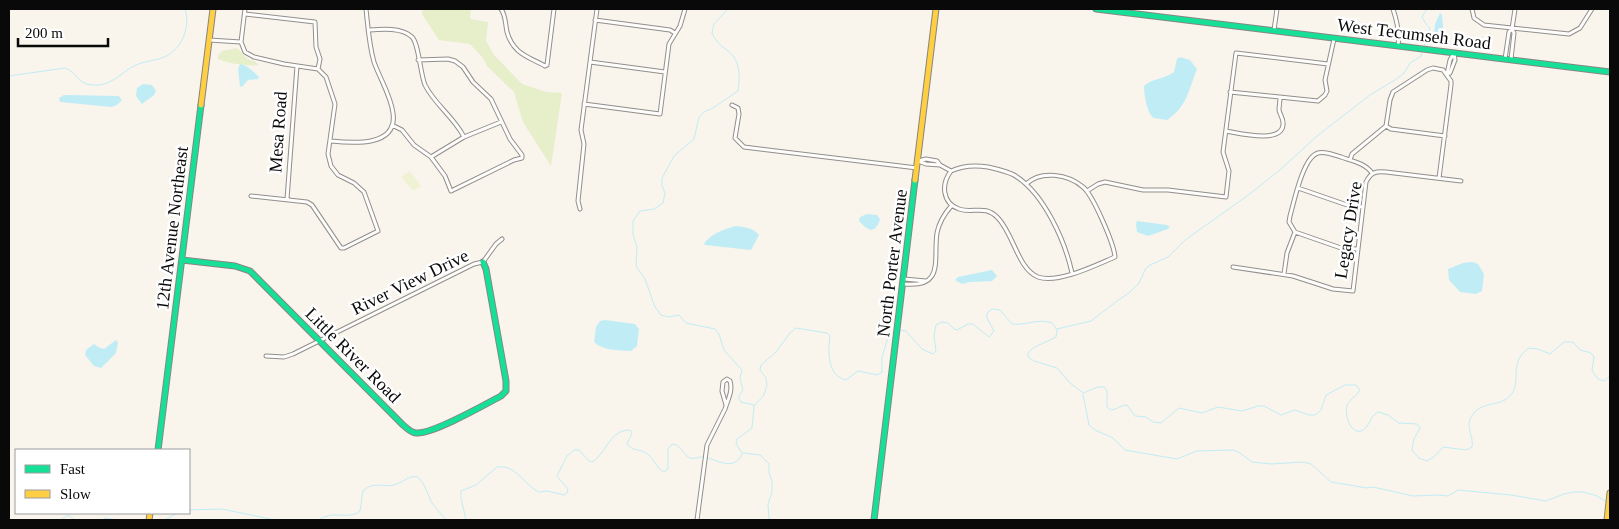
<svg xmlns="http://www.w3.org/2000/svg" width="1619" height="529" font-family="Georgia,serif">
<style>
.green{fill:#e7eeca}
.pitch{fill:#f0f2d4}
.water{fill:#c0edf5}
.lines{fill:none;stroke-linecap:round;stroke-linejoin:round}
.stream{stroke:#c0edf5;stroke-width:1}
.street-casing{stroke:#918f8b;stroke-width:5}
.fast-casing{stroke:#888582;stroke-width:7}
.slow-casing{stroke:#888582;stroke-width:7}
.street{stroke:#fefdfc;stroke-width:3}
.fast{stroke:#16e098;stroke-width:5}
.slow{stroke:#ffcf43;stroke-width:5}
.labels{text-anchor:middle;stroke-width:5;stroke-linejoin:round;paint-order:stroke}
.street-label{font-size:18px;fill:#090909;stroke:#fff}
</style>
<rect width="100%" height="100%" fill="#f9f4ec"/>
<path class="green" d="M423 9H471L470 19 488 22 486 41 494 55 522 84 546 92 562 93 551 166 523 122 514 92 487 66 483 58 470 44 439 40 422 14Z
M236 48C242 51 243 56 248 59 253 62 255 60 259 65 246 66 230 64 218 59 219 48 227 51 236 48Z"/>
<path class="pitch" d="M410 171 421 186 413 191 401 177Z"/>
<path class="water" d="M1440 13 1442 15 1444 36 1434 34 1435 24Z
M1180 57 1190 60 1197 69C1189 89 1187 107 1167 120 1163 119 1158 119 1154 118 1147 114 1144 94 1144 86 1152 78 1165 79 1174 72L1177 59Z
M240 64C247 65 254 72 259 77L258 79 248 80 242 87 240 86 238 69Z
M143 84 152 85 156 91 154 95 142 104 136 96 137 88Z
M64 95 119 96 122 100 117 105 111 107 60 102 59 98Z
M867 214 877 215 880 219C875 235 868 231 859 221L860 217Z
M1137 221 1167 225 1170 227 1168 229 1148 236 1137 232 1136 224Z
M736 226C744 227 754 228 759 235L751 250 705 245 704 244C710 234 724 229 736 226Z
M1472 262 1478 264 1484 274 1482 291 1476 294 1460 292 1449 280 1448 269 1463 263Z
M992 270 997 276 992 281 970 282 962 284 955 280 958 277Z
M605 320 635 324 639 329 637 346 631 351C619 350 603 351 594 342L596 327 600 321Z
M116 340 118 343 116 353 101 368 94 366 85 355 86 350 94 344 100 348 104 349Z"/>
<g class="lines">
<path class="stream" d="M728 9 714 24 712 33C716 42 720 45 728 51 741 61 740 77 738 91L713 108 704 112 699 117 694 139 674 156 662 178V186L665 193 663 203 654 209 640 211 633 221V234L637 247 636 266 645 279 655 307 661 315 669 317 679 315 686 323 715 329 719 334 724 350 742 370 740 378 743 390 739 396V399L741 402 754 405
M1424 47 1430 28 1426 24 1422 17 1427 9
M9 76 65 68C78 72 76 86 97 85 112 85 122 72 134 66 144 61 155 61 164 57 182 50 191 26 185 9
M1057 329 1091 321 1117 301 1129 293 1139 283 1146 268 1150 265 1168 257 1185 240 1247 196 1281 169 1317 136 1370 95 1395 80 1404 73 1410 63 1421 56 1422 51
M1083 393 1098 387H1104L1107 391V407C1114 414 1118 405 1127 405L1135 416 1146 417 1153 422 1161 423 1179 408 1202 413 1218 407 1242 411 1258 406H1264L1281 415 1295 410 1309 415H1315L1321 410 1326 395 1345 385H1356L1360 390C1357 396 1350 399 1347 405 1344 414 1351 437 1363 430 1370 426 1369 417 1378 412L1388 415 1399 423 1417 424 1420 428 1414 439 1412 450 1419 458 1427 461 1435 456 1443 447 1466 450 1472 447C1474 435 1464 426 1473 414 1482 401 1500 407 1510 396 1523 382 1507 363 1529 348L1538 349 1550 354 1564 342H1573L1580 350 1591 353 1594 357 1592 371 1598 379 1604 381 1610 376
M1083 394 1089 425 1095 430 1113 438 1125 450 1177 459 1197 451 1233 450 1240 453 1252 462 1271 464 1303 462 1311 464 1331 482 1367 488 1373 487 1413 496 1439 495 1448 496 1458 490 1511 495 1546 501 1564 494 1574 492H1584L1597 496 1607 502
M742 453 736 444 737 439 752 428 754 406 764 395 767 385 766 378 760 370 761 365 776 352 790 333 796 328 827 333 830 336C828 351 827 376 846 380L858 371 877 375 882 372V357L889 334 897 330 906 331 922 349 933 354 936 351 934 336 936 325 942 322 948 323 954 329 957 330 968 324H973L989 337 994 331 987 318V313L992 309 1000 310 1012 324C1026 326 1037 318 1052 323L1057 330 1056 337 1033 348 1028 353V357L1034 361 1057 368 1070 383 1082 392
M743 453 760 455 769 464V473L772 481V492L768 504 769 520
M189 510 222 509 275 520
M61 520 66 516H70L74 520
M102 520 105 518 118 520
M165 520 177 513
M319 520C333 509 348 521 360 511L363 491C374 480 384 489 397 484 405 481 409 475 418 477L423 483 432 503 446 520
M466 520 461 498V491L476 485 497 467C516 464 524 485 539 492L547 491 564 495 567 493 568 489 557 476 567 456 574 450H579L589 461 592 462C607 453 609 430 630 430L632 433 627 444C632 451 640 449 646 453 654 458 656 468 664 472L668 469V449L672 444 677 445 689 458C694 459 697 458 701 457 715 457 733 474 742 454"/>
<g class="street-casing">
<path id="street" d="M245 9 241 42 245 52 254 57 284 64 318 69 326 77 335 104 328 154 331 166 338 175 354 183 364 192 378 231 344 248H341L312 205 307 202 251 196
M501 9C506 16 505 23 507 32 513 54 529 57 545 66L547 65 554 9
M1393 9C1397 21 1400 33 1398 46
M1472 9 1474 18 1484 25 1569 34 1580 28 1592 9
M245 14 315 22 316 47 320 59 318 69
M595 20 670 30 675 33
M368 30C381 29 402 27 412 37 419 44 420 73 425 85 435 105 454 117 464 137
M1274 30 1277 9
M209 40 241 42
M1454 53 1455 60 1450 73 1447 74 1450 60Z
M1505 59 1509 32 1512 29
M1511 59 1514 33 1512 29 1515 9
M590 62 665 72
M1230 92 1318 101 1325 95 1327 91 1325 80 1334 39
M584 104 660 114 669 44 680 26 685 9
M732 105 738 108 739 114 735 138 744 147 917 168
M392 125 402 130 414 145 431 157 445 176 451 191 514 160 522 158V155L510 139 491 99 473 82 463 67 455 61 448 59 418 60
M1386 126 1391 129 1445 136
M1226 131C1239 133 1281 144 1283 125 1284 119 1280 115 1279 110 1279 106 1280 102 1280 98
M330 141C351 143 398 148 393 113 391 96 380 79 374 62 369 45 368 27 366 9
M431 157 464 137 501 122
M926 159 937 161 940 165 926 164 918 161Z
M1350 160 1352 154 1386 126 1390 100 1393 92 1427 70 1433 68 1443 70 1451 81V85L1439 178
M940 165 951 171C941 184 942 203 959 209 973 214 985 204 998 218 1014 235 1018 269 1038 277 1058 284 1096 265 1115 257 1114 244 1093 195 1083 187 1068 174 1041 170 1026 184
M951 171C964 165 975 165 988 167 997 169 1006 171 1014 175 1044 193 1065 241 1072 273
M1298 188 1350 206 1363 207
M1087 191 1098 184 1105 182 1143 190H1168L1226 197 1229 171 1223 152 1236 53 1328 64
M287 199 297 66
M580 209 578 201 584 144 581 130 597 9
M1295 232 1289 222 1290 216C1294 202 1303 157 1318 153 1325 151 1334 155 1341 157 1352 161 1365 163 1372 173
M1295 232 1341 248 1357 249
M1233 267 1293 276 1333 289 1353 291 1366 182C1371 172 1376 171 1386 172L1461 181
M1284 274 1287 253 1295 232
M904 279 926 281
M904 284C945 288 933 260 937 233 939 222 945 213 952 205
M266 356 284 357 293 354 474 264 483 262 496 244 502 239
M697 520 707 445 725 409C728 399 733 391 730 381L727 379 723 382 722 391 726 405"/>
</g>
<g class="fast-casing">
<path id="fast" d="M1096 9 1610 72
M182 260 235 266 250 271 403 425C407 428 411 433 417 433 433 434 484 405 501 396L506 391V381L486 269 483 262
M158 450 201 105
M874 520 915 180"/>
</g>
<g class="slow-casing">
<path id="slow" d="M201 105 213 9
M915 180 936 9
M149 520 150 513
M1607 520 1610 493"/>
</g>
<use href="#street" class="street"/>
<use href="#fast" class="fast"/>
<use href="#slow" class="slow"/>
</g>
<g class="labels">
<g class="street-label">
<text transform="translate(1414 34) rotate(7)" y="6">West Tecumseh Road</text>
<text transform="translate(278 132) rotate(-86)" y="6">Mesa Road</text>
<text transform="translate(172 228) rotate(-83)" y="6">12th Avenue Northeast</text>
<text transform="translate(1348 230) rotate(-81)" y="6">Legacy Drive</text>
<text transform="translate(892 263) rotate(-83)" y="6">North Porter Avenue</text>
<text transform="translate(410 282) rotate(-26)" y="6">River View Drive</text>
<text transform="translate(353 355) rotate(45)" y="6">Little River Road</text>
</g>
</g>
<rect width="1619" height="529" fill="none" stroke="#090909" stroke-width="20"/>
<rect x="15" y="449" width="175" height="65" fill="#ffffff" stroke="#9d9d9d"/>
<rect x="25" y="465" width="25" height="8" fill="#16e098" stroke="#9d9d9d"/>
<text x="60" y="474" font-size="15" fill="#090909">Fast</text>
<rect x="25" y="490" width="25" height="8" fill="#ffcf43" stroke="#9d9d9d"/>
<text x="60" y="499" font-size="15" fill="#090909">Slow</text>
<path d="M18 38v8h90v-8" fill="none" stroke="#090909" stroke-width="2.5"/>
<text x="25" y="38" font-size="15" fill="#090909" stroke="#ffffff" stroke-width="4" paint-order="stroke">200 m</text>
</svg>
